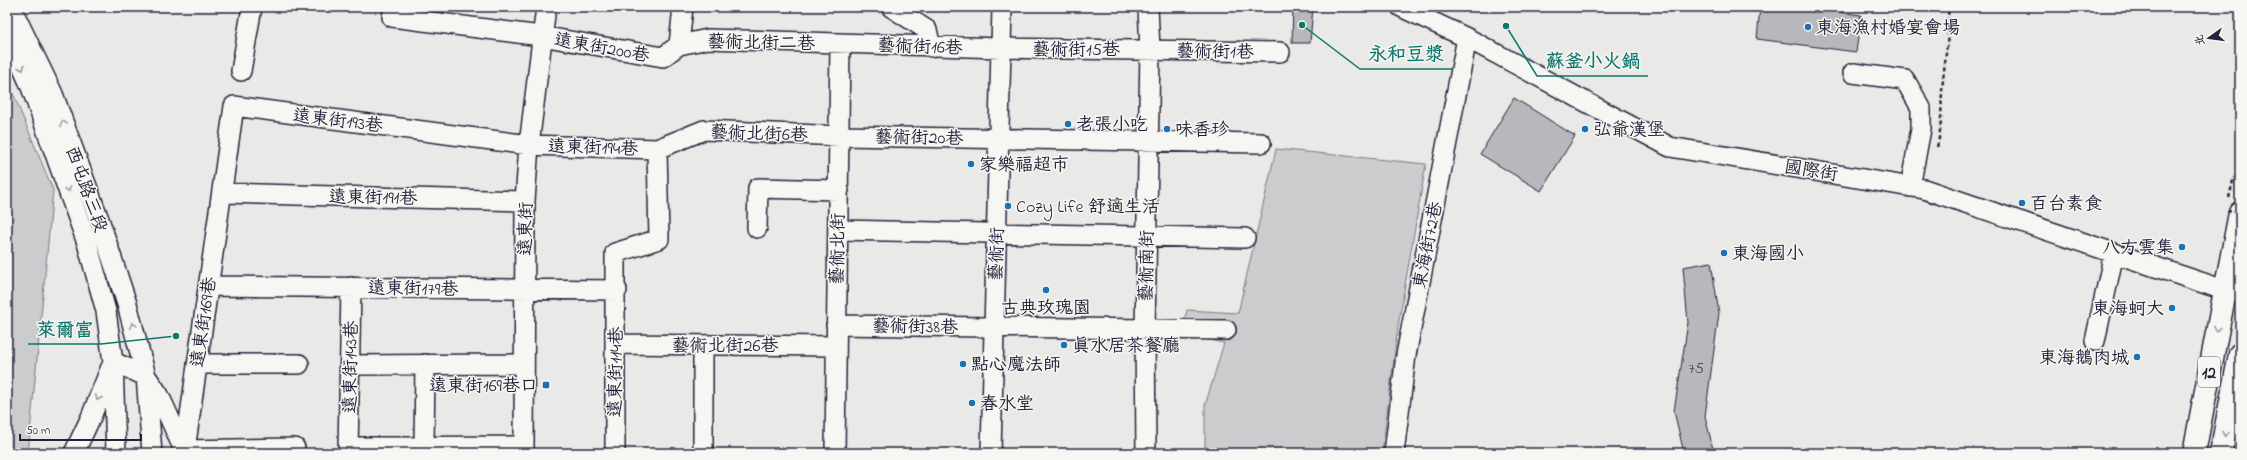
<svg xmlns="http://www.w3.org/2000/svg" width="2247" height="460" font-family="'Indie Flower','LXGW WenKai TC',sans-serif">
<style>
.green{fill:#ccccce;stroke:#777784}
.building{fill:#b8b8bc;stroke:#22223b}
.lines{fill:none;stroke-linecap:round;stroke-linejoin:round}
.minor-casing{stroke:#22223b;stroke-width:22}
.major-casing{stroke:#22223b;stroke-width:25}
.path{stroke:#22223b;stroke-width:2.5;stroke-dasharray:4 3;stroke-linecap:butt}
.minor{stroke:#f6f6f2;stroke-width:19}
.major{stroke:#f6f6f2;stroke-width:22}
.path-bridge{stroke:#22223b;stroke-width:2.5;stroke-dasharray:4 3;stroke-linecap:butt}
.oneway{stroke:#9797a0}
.poi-dot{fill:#1f6fb2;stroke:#f6f6f2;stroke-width:1.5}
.labels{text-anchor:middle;stroke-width:3;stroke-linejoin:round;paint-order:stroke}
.number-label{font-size:16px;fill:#48485b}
.shield{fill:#f6f6f2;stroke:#626272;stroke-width:1}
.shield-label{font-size:17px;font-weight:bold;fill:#22223b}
.poi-label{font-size:18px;fill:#22223b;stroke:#f6f6f2;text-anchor:start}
.street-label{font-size:18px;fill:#22223b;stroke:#f6f6f2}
.leader{fill:none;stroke:#0f766e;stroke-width:1.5}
.callout-dot{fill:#0f766e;stroke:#f6f6f2;stroke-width:1.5}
.callout-label{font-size:19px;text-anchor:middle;font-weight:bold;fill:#0f766e;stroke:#f6f6f2;stroke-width:3;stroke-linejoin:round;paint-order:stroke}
</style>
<rect width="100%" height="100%" fill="#e9e9e7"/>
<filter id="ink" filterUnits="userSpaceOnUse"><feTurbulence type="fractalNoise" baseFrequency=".025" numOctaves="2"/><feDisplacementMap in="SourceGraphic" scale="8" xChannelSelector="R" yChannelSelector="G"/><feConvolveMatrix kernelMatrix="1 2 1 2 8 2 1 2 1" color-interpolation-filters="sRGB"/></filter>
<g filter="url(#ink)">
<path class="green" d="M7 79 53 190 28 453H7Z
M1276 149 1426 164 1398 326 1382 453H1205V406L1224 343 1181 334 1187 310 1238 313Z"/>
<path class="building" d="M1293 7H1313L1310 43H1292Z
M1760 7H1803L1861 15 1856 52 1757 39Z
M1514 98 1575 136 1541 191 1480 154Z
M1711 262 1719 313 1705 416 1714 453H1684L1674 411 1688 323 1683 267Z"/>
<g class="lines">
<g class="minor-casing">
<path id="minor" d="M11 7 53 94 100 222 127 304 146 376 152 453
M394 7 392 17 541 36 663 57 679 45 708 39 1001 48 1280 52
M891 7 927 30 931 47
M1401 7 1467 38 1670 147 1924 189 2224 290 2240 292
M7 32 31 87 87 243 106 311 113 362 116 453
M679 45 683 7
M241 71 252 7
M1853 73 1905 80 1921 108V129L1910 187
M222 193 525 201
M757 228 758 188 839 190
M838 230 1245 238
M209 286 617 290
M836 325 1226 330
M2095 341 2114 253
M616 344 835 346
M703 345V453
M113 362 146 376 159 395 185 452
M197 364H299
M350 365 524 364
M424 446 425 364
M348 447 524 446
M295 448 185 450 234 106 529 145 657 149 704 130 840 136 1261 143
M74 453 91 417 111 367
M348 453 351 287
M524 453 525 201 529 145 546 7
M615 453V253L659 239 657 149
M835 453 840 44
M991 453 1002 7
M1146 453 1145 330 1150 50 1148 7
M1394 453 1406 355 1467 38"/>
</g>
<g class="major-casing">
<path id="major" d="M2194 453 2240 213
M2221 453 2240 354"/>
</g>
<path class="path" d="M1937 147C1942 129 1941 109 1942 91 1944 63 1950 36 1948 7
M2229 198 2234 177"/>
<use href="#minor" class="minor"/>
<use href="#major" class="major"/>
<path class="path-bridge" d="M2227 211 2240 213"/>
</g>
<defs><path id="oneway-chevron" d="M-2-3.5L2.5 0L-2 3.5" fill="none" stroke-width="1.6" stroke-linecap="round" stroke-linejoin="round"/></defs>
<g class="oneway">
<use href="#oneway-chevron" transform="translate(22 68) rotate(67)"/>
<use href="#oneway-chevron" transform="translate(63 123) rotate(-110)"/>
<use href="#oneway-chevron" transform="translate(68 189) rotate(70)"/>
<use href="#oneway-chevron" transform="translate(133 325) rotate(-105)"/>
<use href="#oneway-chevron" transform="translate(2217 329) rotate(100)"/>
<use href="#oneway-chevron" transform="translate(98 398) rotate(112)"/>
<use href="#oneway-chevron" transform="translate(2225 434) rotate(101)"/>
</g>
</g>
<g class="poi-dot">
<circle cx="1808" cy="27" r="4"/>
<circle cx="1068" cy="124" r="4"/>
<circle cx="1167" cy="129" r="4"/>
<circle cx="1585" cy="129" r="4"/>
<circle cx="971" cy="164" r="4"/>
<circle cx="2022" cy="203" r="4"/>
<circle cx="1008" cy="206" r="4"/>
<circle cx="2182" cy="247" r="4"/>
<circle cx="1724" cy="253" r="4"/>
<circle cx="1046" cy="290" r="4"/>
<circle cx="2172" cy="308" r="4"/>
<circle cx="1064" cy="345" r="4"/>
<circle cx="2137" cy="357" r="4"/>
<circle cx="963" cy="364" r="4"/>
<rect x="542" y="381" width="8" height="8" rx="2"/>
<circle cx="972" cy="403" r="4"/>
</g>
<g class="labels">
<g class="number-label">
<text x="1696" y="373">75</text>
</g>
<rect class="shield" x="2198" y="357" width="22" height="30" rx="3"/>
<g class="shield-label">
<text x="2209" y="378">12</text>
</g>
<g class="poi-label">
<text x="1816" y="33">東海漁村婚宴會場</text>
<text x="1076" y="130">老張小吃</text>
<text x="1175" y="135">味香珍</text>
<text x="1593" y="135">弘爺漢堡</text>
<text x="979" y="170">家樂福超市</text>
<text x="2030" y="209">百台素食</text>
<text x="1016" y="212">Cozy Life 舒適生活</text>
<text x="2174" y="253" text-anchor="end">八方雲集</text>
<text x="1732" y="259">東海國小</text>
<text x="1046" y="313" text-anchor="middle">古典玫瑰園</text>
<text x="2164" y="314" text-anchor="end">東海蚵大</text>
<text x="1072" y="351">真水居茶餐廳</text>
<text x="2129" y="363" text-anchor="end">東海鵝肉城</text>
<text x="971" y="370">點心魔法師</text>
<text x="538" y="391" text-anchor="end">遠東街169巷口</text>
<text x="980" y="409">春水堂</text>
</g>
<g class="street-label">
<text transform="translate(761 42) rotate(1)" y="6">藝術北街二巷</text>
<text transform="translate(920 46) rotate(2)" y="6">藝術街16巷</text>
<text transform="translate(602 47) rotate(10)" y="6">遠東街200巷</text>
<text x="1076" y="55">藝術街15巷</text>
<text transform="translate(1215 51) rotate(1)" y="6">藝術街1巷</text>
<text transform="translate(338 120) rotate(7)" y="6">遠東街193巷</text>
<text transform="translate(759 133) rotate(2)" y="6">藝術北街6巷</text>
<text transform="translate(919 137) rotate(1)" y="6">藝術街20巷</text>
<text transform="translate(593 147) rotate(2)" y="6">遠東街194巷</text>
<text transform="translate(1811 170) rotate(9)" y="6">國際街</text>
<text transform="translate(87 189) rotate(70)" y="6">西屯路三段</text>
<text transform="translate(373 197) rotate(1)" y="6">遠東街191巷</text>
<text transform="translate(525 229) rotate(-89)" y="6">遠東街</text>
<text transform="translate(1427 245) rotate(-79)" y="6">東海街72巷</text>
<text transform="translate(837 249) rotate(-89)" y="6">藝術北街</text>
<text transform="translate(996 254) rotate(-88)" y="6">藝術街</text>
<text transform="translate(1146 266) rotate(-89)" y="6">藝術南街</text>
<text transform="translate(413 288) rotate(1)" y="6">遠東街179巷</text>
<text transform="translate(203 322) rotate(-82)" y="6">遠東街169巷</text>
<text transform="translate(915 326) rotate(1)" y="6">藝術街38巷</text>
<text x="725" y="351">藝術北街26巷</text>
<text transform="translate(350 367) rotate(-89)" y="6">遠東街143巷</text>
<text transform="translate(615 372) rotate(-89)" y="6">遠東街114巷</text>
</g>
</g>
<path class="leader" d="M1302 25L1360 69H1452M1506 26L1537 76H1648M176 336L101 344H28"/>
<g class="callout-dot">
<circle cx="1302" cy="25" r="4"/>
<circle cx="1506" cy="26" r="4"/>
<circle cx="176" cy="336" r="4"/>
</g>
<g class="callout-label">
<text x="1406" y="60">永和豆漿</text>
<text x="1593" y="67">蘇釜小火鍋</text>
<text x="65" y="336">萊爾富</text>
</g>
<rect width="2247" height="460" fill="none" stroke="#f6f6f2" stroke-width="24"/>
<rect x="12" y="12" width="2223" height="436" fill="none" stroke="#22223b" stroke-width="1.5" filter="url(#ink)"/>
<g transform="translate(2209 38) rotate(256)" stroke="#f6f6f2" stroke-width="3" paint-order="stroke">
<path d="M0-3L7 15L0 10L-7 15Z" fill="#22223b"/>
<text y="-6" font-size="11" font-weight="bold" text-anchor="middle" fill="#22223b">北</text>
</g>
<path d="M20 434v6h121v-6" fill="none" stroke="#22223b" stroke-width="2"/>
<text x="26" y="434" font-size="12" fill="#22223b" stroke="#f6f6f2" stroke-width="3" paint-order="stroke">50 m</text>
</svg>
